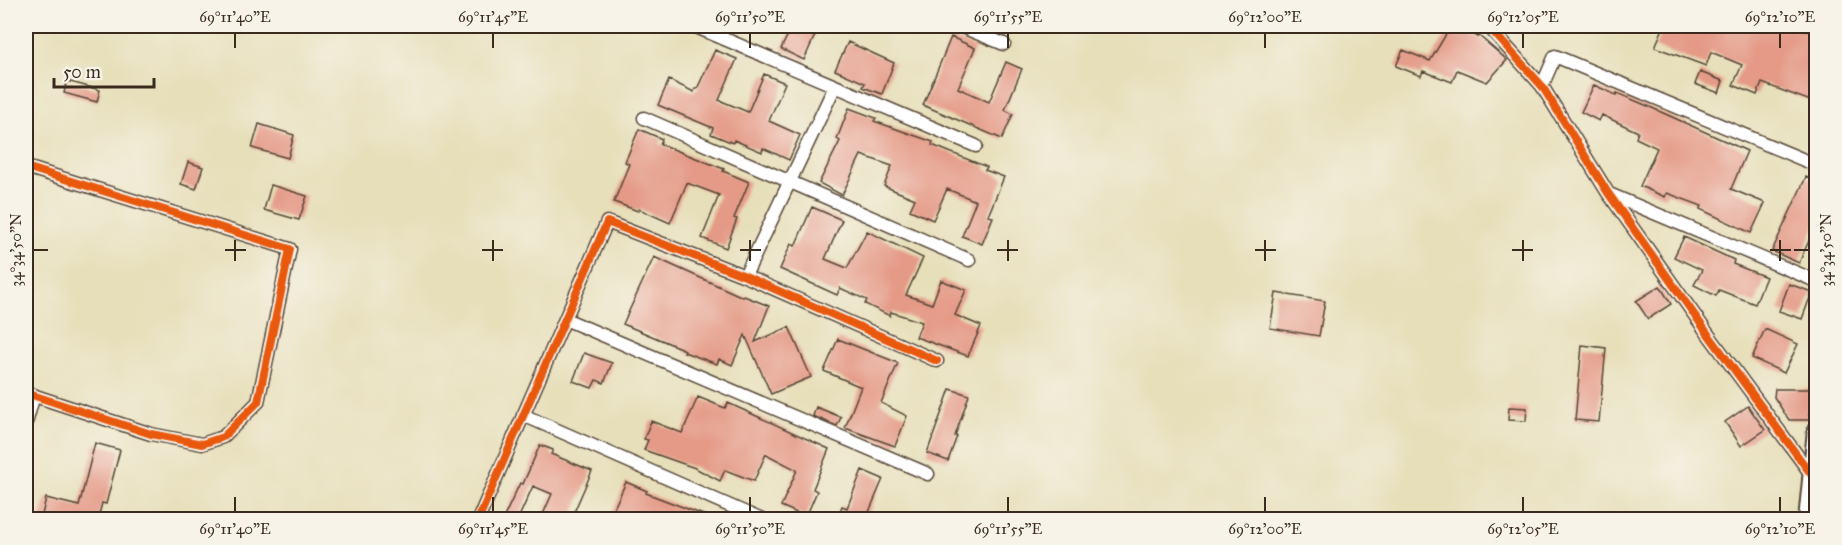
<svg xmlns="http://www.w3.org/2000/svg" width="1842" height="545" font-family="'IM FELL Great Primer',serif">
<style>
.building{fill:#e59a87}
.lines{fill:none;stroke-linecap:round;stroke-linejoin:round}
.street-casing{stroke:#554535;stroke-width:15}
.secondary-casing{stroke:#554535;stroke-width:20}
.street{stroke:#fff;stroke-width:12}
.secondary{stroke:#fff;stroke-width:16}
.cycleway-casing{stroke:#f7f3e8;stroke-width:11}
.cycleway{stroke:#e8590c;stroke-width:8}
.ticks{fill:none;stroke:#3b2a1e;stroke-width:2}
.neatline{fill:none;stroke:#3b2a1e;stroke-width:2}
.ticks-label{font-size:15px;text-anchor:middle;fill:#3b2a1e}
</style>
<rect width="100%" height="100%" fill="#f7f3e8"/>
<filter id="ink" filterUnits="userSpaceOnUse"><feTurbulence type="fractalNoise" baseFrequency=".0167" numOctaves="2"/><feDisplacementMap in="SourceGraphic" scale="12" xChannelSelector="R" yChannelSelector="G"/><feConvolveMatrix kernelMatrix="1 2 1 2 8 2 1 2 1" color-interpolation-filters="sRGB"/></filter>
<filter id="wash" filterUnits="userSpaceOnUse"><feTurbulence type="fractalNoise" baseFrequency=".008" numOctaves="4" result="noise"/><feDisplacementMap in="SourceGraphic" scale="24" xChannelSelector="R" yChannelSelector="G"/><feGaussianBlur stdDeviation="1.35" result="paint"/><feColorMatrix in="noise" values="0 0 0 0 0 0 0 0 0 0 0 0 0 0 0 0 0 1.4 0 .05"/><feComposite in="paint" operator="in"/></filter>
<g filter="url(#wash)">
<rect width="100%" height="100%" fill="#e7dfba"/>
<g id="blocks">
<path class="building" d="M792 26H819L804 60 781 49Z
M1451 26H1459L1478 37V35L1507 60 1487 82 1457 70 1452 82 1423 71 1421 76 1396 66 1403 50 1430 61Z
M1664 26H1793L1816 34V103L1762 83 1757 95 1733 85 1742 65 1711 52 1706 66 1655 47Z
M951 37 975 48 958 88 989 102 1006 62 1022 69 1005 110 1013 114 1002 139 923 105Z
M848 42 894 63 882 94 863 87 865 83 835 70Z
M715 50 737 59 719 100 748 112 764 74 785 83 769 121 800 135 789 160 763 148 762 152 734 140 733 143 711 134 713 128 658 105 669 80 694 92 695 89H697Z
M1700 72 1723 81 1719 93 1695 84Z
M67 81 100 90 97 102 64 93Z
M1594 85 1616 95 1617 93 1650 107 1747 151 1731 189 1765 203 1751 233 1700 209 1702 206 1667 193 1665 197 1640 186 1657 148 1636 138 1638 132 1602 115 1599 121 1581 112Z
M849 108 876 118 874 121 933 142 932 145 987 167 985 170 1004 177 988 216 993 217 982 244 962 236 976 201 947 189 933 220 910 210 915 199 884 186 892 166 861 155 842 195 819 183 840 141 837 139Z
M259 124 294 135 288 158 252 148Z
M639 129 662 139 660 144 724 169 723 171 749 182 734 218 737 219 726 248 702 238 719 195 687 183 670 223 639 209 638 211 614 202 629 164 625 162Z
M188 162 203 167 196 189 181 184Z
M1806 177 1816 182V225L1799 263 1772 251Z
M271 185 307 196 299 220 264 210Z
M812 207 842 220 825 259 847 268 867 231 923 258 906 295 932 304 941 280 966 290 955 315 981 326 968 356 916 337 922 322 891 312 890 316 865 304 867 300 840 288 837 295 780 269 791 244 795 246Z
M1684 237 1734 260 1733 264 1766 277 1755 304 1719 290 1716 296 1694 285 1702 270 1674 257Z
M654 257 743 297 744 296 769 306 755 342 789 327 811 377 771 394 745 335 732 365 719 359 717 364 684 352 685 350 623 324Z
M1789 284 1812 292 1802 319 1779 311Z
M1660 286 1671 304 1648 319 1636 301Z
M1276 293 1325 301 1319 336 1270 328Z
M1765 329 1798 344 1784 373 1752 358Z
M838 339 898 363 881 403 907 416 895 446 845 428 861 387 824 371Z
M1582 345 1606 348 1599 422 1575 420Z
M584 353 612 363 604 383 596 380 592 388 573 381Z
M950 389 969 395 955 436H957L948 461 927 453Z
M1775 389H1810V420H1789L1774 397Z
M698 397 725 408 728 403 829 449 813 489 817 491 806 517 781 506 797 470 766 454 754 481 725 470 720 481 695 468 644 450 648 440 644 439 651 421 682 433Z
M1748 406 1765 430 1741 446 1725 422Z
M816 407 841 417 837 426 813 416Z
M1509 407 1527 408 1526 421 1508 420Z
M95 443 120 450 106 504 102 503 98 519H41L46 498 79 506Z
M540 445 553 450 551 454 592 471 571 519H541L552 494 533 486 518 519H503L520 483 523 484Z
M862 470 883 479 866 519H837L842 506 847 508Z
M626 482 647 491 646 493 714 519H616L610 517Z"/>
</g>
</g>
<g filter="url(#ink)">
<use href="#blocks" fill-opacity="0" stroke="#554535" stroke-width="1.5"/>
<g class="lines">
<g class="street-casing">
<path id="street" d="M694 26 976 146
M960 26 1004 44
M1488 26 1542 86 1608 193 1708 334 1811 474
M1542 86 1555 56 1816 165
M644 118 969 260
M26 167 290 249 258 402 223 437 202 444 151 434 26 393
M1609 194 1816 281
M745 276 835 86
M565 319 928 474
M523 415 762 520
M26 423 34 395
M478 520 607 222 745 276 937 361"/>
</g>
<g class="secondary-casing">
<path id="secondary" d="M1807 520 1816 430"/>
</g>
<use href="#street" class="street"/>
<use href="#secondary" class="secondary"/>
<g class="cycleway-casing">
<path id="cycleway" d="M1488 26 1542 86 1608 193 1708 334 1811 474
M26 167 290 249 258 402 223 437 202 444 151 434 26 393
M478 520 607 222 745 276 937 361"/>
</g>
<use href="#cycleway" class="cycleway"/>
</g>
</g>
<path class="ticks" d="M235 33V48M493 33V48M750 33V48M1008 33V48M1265 33V48M1523 33V48M1780 33V48M235 240V261M493 240V261M750 240V261M1008 240V261M1265 240V261M1523 240V261M1780 240V261M33 250H48M225 250H246M482 250H503M740 250H761M997 250H1018M1255 250H1276M1512 250H1533M1770 250H1791M1794 250H1809M235 497V512M493 497V512M750 497V512M1008 497V512M1265 497V512M1523 497V512M1780 497V512"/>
<rect width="1842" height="545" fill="none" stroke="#f7f3e8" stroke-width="66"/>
<path d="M54 78v9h100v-9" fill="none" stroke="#3b2a1e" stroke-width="3"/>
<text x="63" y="78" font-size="18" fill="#3b2a1e" stroke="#f7f3e8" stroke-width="4.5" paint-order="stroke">50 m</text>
<rect x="33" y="33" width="1776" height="479" class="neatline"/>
<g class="ticks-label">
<text x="235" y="22">69°11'40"E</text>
<text x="493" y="22">69°11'45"E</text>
<text x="750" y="22">69°11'50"E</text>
<text x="1008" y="22">69°11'55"E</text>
<text x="1265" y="22">69°12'00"E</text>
<text x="1523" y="22">69°12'05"E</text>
<text x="1780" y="22">69°12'10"E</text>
<text transform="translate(16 250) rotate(-90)" y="5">34°34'50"N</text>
<text transform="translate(1826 250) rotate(-90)" y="5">34°34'50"N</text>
<text x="235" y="534">69°11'40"E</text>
<text x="493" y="534">69°11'45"E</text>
<text x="750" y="534">69°11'50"E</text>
<text x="1008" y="534">69°11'55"E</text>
<text x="1265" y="534">69°12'00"E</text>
<text x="1523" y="534">69°12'05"E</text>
<text x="1780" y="534">69°12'10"E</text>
</g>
</svg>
